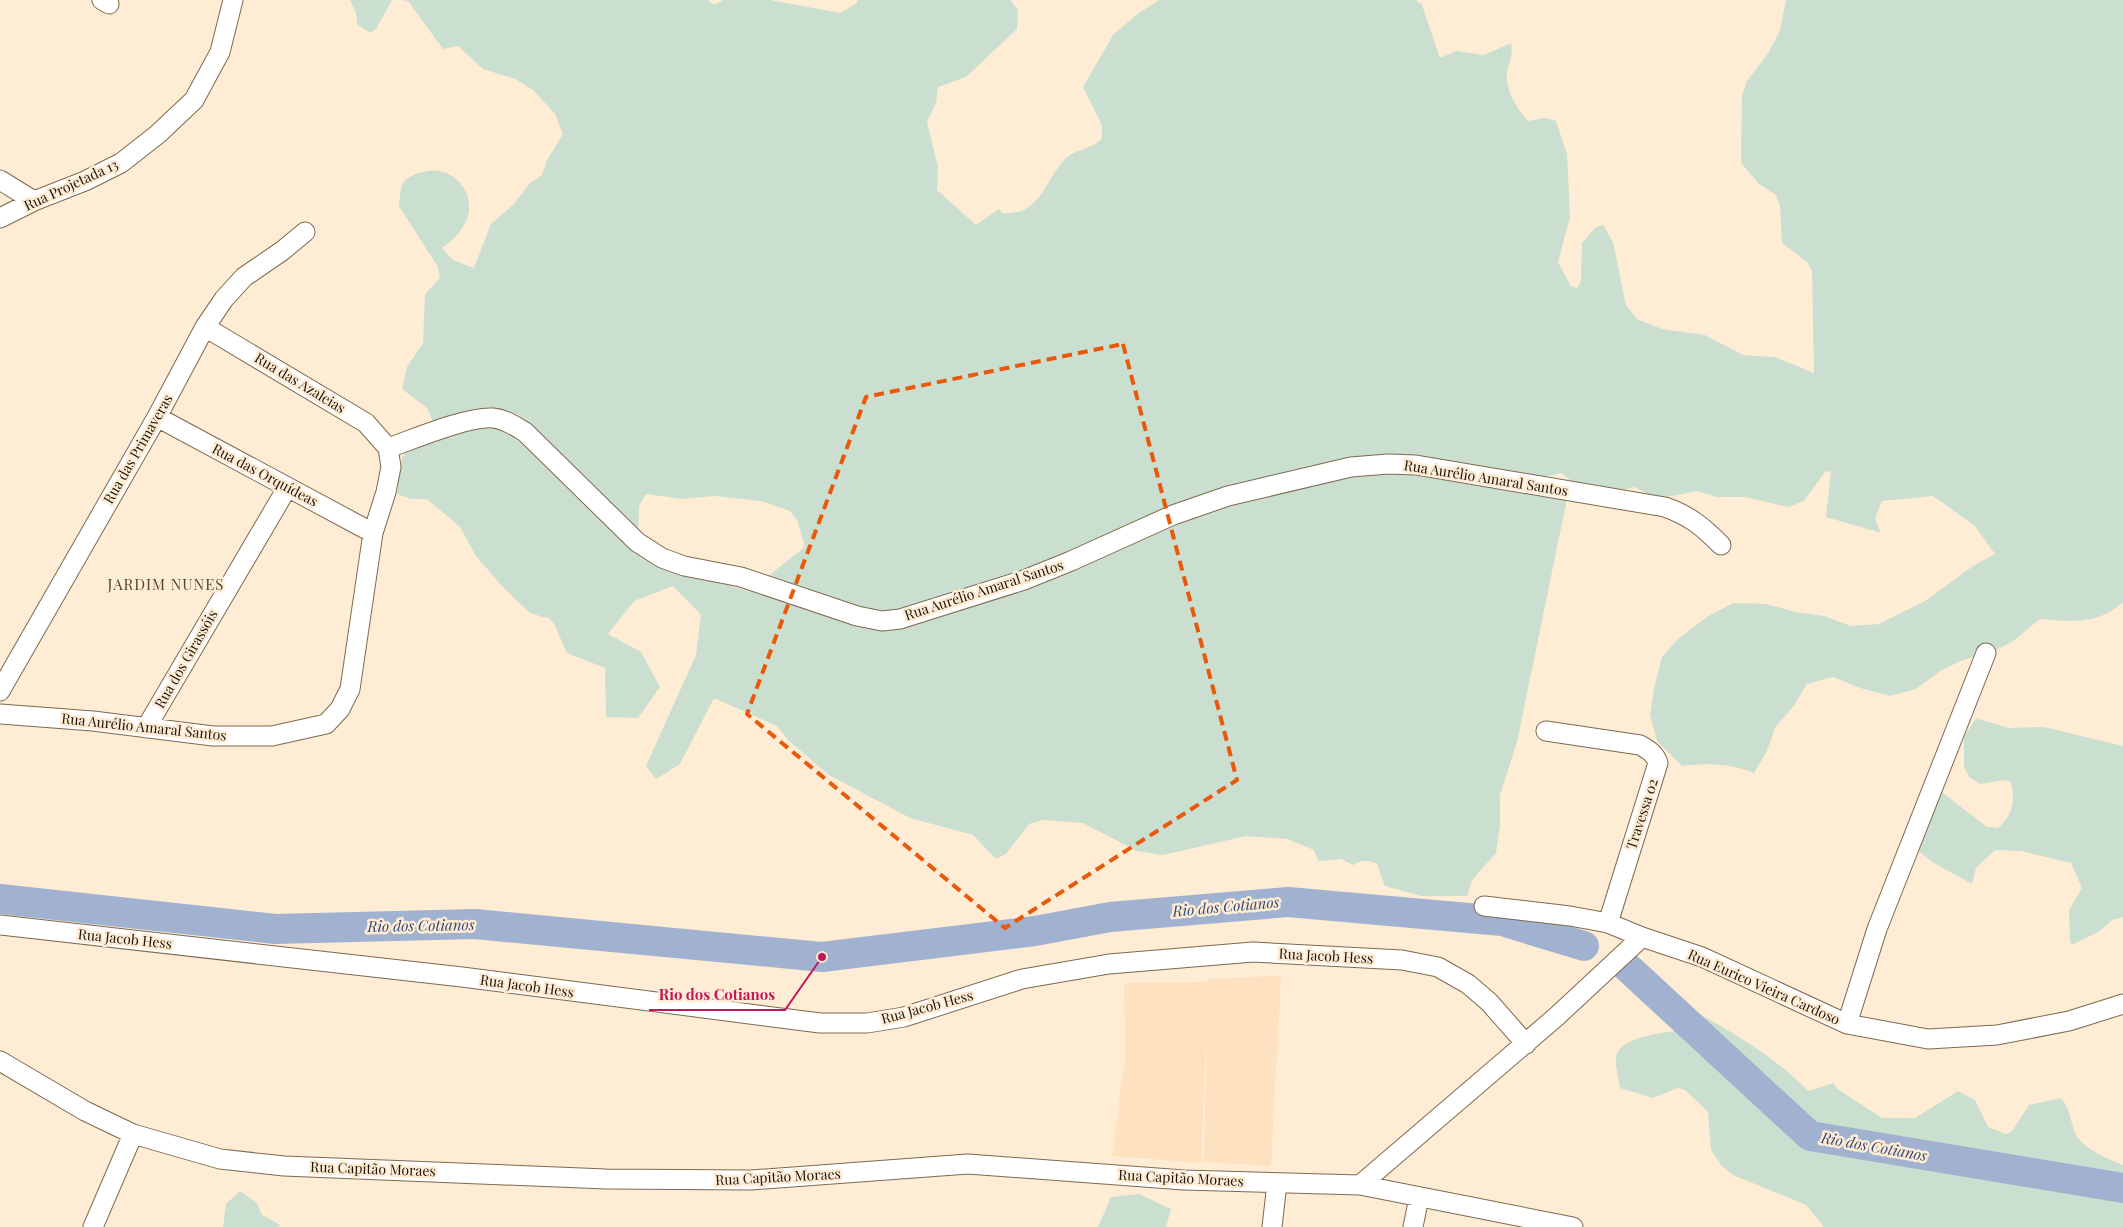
<svg xmlns="http://www.w3.org/2000/svg" width="2123" height="1227" font-family="'Playfair Display',serif">
<style>
.built{fill:#fee2bf}
.green{fill:#cbdfd0;fill-rule:evenodd}
.lines{fill:none;stroke-linecap:round;stroke-linejoin:round}
.river{stroke:#a1b2d1;stroke-width:30}
.minor-casing{stroke:#7d694f;stroke-width:21}
.minor{stroke:#fff;stroke-width:19}
.marked{fill:none;stroke:#e8590c;stroke-width:4;stroke-dasharray:10 6;stroke-linejoin:round}
.labels{text-anchor:middle;stroke-width:5;stroke-linejoin:round;paint-order:stroke}
.street-label{font-size:14px;fill:#1d150a;stroke:#ffecd5}
.neighbourhood-label{font-size:15px;letter-spacing:1px;fill:#554229;stroke:#ffecd5}
.water-label{font-size:15px;font-style:italic;fill:#314873;stroke:#ffecd5}
.leader{fill:none;stroke:#c2185b;stroke-width:2}
.callout-dot{fill:#c2185b;stroke:#ffecd5;stroke-width:2}
.callout-label{font-size:15px;text-anchor:middle;font-weight:bold;fill:#c2185b;stroke:#ffecd5;stroke-width:5;stroke-linejoin:round;paint-order:stroke}
</style>
<rect width="100%" height="100%" fill="#ffecd5"/>
<path class="built" d="M1281 976 1271 1166 1204 1162 1207 1016 1201 1163 1112 1156 1125 1058 1124 983 1207 982 1208 979Z"/>
<path class="green" d="M350 0H392L376 29 370 33 357 24 356 13Z
M402 0H709L710 3 716 4 723 0H770L840 13 857 3 858 0H1010L1018 10 1017 29 966 77 938 87 936 103 927 122 938 167 937 190 976 225 999 209 1002 213C1042 216 1044 180 1066 158 1076 149 1093 149 1102 138V125L1083 87 1113 35 1136 15 1159 0H1416L1422 5 1440 58 1456 51 1484 55 1511 43C1514 55 1508 63 1507 74 1505 90 1518 110 1528 121L1545 118 1556 121 1567 154 1570 217 1558 262 1571 286 1577 288 1581 281 1582 243 1596 227 1603 225 1613 242 1626 305 1637 319 1662 329 1705 335 1743 355 1775 357 1814 373 1812 271 1807 262 1782 243 1780 206 1776 195 1759 184 1741 163 1742 95 1747 81 1767 55 1780 31 1786 0H2123V602C2098 625 2071 622 2040 619L2012 642 1989 653 1963 660 1940 671 1916 689 1890 696 1860 688 1833 677 1807 684 1793 707 1776 726 1766 753 1754 773C1729 763 1708 763 1682 766L1657 741 1650 715 1654 688 1662 657 1679 638 1707 617 1733 603 1765 604 1796 612 1824 616 1851 626 1879 624 1925 601 1973 566 1995 554 1974 525 1933 496 1882 501 1875 519 1881 533 1826 517 1831 471 1825 472 1804 501 1788 507 1745 497H1716L1698 491 1656 499 1635 487 1613 492H1585L1561 473 1537 479 1567 499 1517 742 1500 795V826L1496 853 1472 880 1467 896H1421L1385 886 1377 864C1366 859 1363 860 1353 865L1341 859 1318 861 1314 850 1287 839 1246 836 1163 855 1137 851 1083 823 1042 820 1029 824 1006 854 996 859 973 835 910 818 829 775 788 740 777 726 714 698 680 764 656 779 646 766 696 655 701 615 673 586 634 601 608 634 641 652 660 687 638 718 606 717 605 668 567 653 554 624 548 617 546 618 530 613 502 586 476 556 460 527 427 499H411L397 494 402 458 409 447 438 433 427 408 402 389 407 367 423 343 425 294 440 278 438 267 399 206C400 199 400 188 403 183 408 177 416 173 423 172 452 164 477 192 467 219 461 232 453 240 442 248L453 260 474 268 491 224 513 205 530 183 542 175 547 160 563 134 555 114 533 90 515 79 483 69 458 46 443 49 408 1ZM646 494 682 499 715 496 761 501 790 511 798 522 805 547 749 591 671 570 638 538 639 506Z
M1976 718 2008 728 2044 727 2123 746V917L2112 920 2100 931 2074 944 2070 943 2069 910 2082 888 2071 863 2021 851 1995 850 1976 868 1972 884 1932 862 1913 846 1934 786 1987 827 1998 828C2013 815 2015 802 2011 782L2005 780 1980 784 1969 777 1964 767V737Z
M1696 1012C1737 1035 1775 1057 1808 1091L1834 1083 1836 1088 1882 1118H1915L1958 1091 1975 1100 1988 1127 2006 1134 2012 1131 2029 1105 2061 1098C2071 1109 2070 1122 2076 1135 2082 1148 2110 1160 2123 1165V1227H1824L1806 1205 1733 1175 1722 1166 1711 1150 1708 1112 1685 1090 1678 1088 1653 1098 1620 1088C1619 1079 1615 1066 1616 1057 1620 1034 1677 1031 1696 1029Z
M240 1191 257 1203 262 1215 281 1225 276 1227H223L226 1204Z
M1139 1194 1171 1209 1166 1227H1098L1111 1197Z"/>
<g class="lines">
<path class="river" d="M0 899 275 929 475 924 822 957 1035 931 1110 917 1288 902 1502 921 1584 946
M1627 967 1810 1136 2123 1188"/>
<g class="minor-casing">
<path id="minor" d="M102 0 109 4
M0 180 34 201
M0 218 34 201 85 181 121 163 158 134 194 100 220 52 233 0
M205 327 366 423 388 448
M157 417 373 533
M0 691 157 417 205 327 224 299 244 277 282 251 305 232
M0 714 93 721 213 736H272L326 724 340 709 350 689 373 533 386 492 391 467 388 448C414 439 468 416 493 418 505 419 515 426 525 432L637 542 662 558 684 566 741 577 857 616 882 621 900 619 1024 580 1071 561 1173 515 1228 496 1351 467 1388 464 1416 465 1665 507C1690 516 1702 526 1721 545
M146 728 287 488
M1546 731 1640 745C1649 750 1655 754 1658 763L1608 923
M1484 906 1570 916 1608 923 1642 937
M0 925 462 977 820 1023H867L904 1017 1022 979 1109 964 1253 952 1402 960 1438 967 1468 984 1489 1002 1526 1044
M1847 1024 1877 929 1986 653
M0 1061 85 1111 133 1134 220 1159 284 1166 606 1179 751 1180 968 1164 1184 1180 1360 1185 1573 1227
M1360 1185 1556 1017 1642 937 1702 957 1847 1024 1928 1039 1997 1035 2069 1021 2123 1004
M93 1227 133 1134
M1272 1227 1277 1183
M1413 1227 1419 1197"/>
</g>
<use href="#minor" class="minor"/>
</g>
<path class="marked" d="M1123 344 1237 780 1005 928 747 714 866 397Z"/>
<g class="labels">
<g class="street-label">
<text transform="translate(71 185) rotate(-25)" y="5">Rua Projetada 13</text>
<text transform="translate(300 383) rotate(31)" y="5">Rua das Azaleias</text>
<text transform="translate(138 449) rotate(-60)" y="5">Rua das Primaveras</text>
<text transform="translate(265 475) rotate(28)" y="5">Rua das Orquídeas</text>
<text transform="translate(1486 478) rotate(9)" y="5">Rua Aurélio Amaral Santos</text>
<text transform="translate(984 590) rotate(-18)" y="5">Rua Aurélio Amaral Santos</text>
<text transform="translate(186 659) rotate(-60)" y="5">Rua dos Girassóis</text>
<text transform="translate(144 727) rotate(6)" y="5">Rua Aurélio Amaral Santos</text>
<text transform="translate(1642 814) rotate(-72)" y="5">Travessa 02</text>
<text transform="translate(125 939) rotate(6)" y="5">Rua Jacob Hess</text>
<text transform="translate(1326 956) rotate(3)" y="5">Rua Jacob Hess</text>
<text transform="translate(527 986) rotate(8)" y="5">Rua Jacob Hess</text>
<text transform="translate(1764 987) rotate(24)" y="5">Rua Eurico Vieira Cardoso</text>
<text transform="translate(927 1007) rotate(-15)" y="5">Rua Jacob Hess</text>
<text transform="translate(373 1169) rotate(2)" y="5">Rua Capitão Moraes</text>
<text transform="translate(778 1177) rotate(-3)" y="5">Rua Capitão Moraes</text>
<text transform="translate(1181 1178) rotate(3)" y="5">Rua Capitão Moraes</text>
</g>
<g class="neighbourhood-label">
<text x="166" y="590">JARDIM NUNES</text>
</g>
<g class="water-label">
<text transform="translate(1226 907) rotate(-5)" y="5">Rio dos Cotianos</text>
<text transform="translate(421 926) rotate(-1)" y="5">Rio dos Cotianos</text>
<text transform="translate(1874 1147) rotate(10)" y="5">Rio dos Cotianos</text>
</g>
</g>
<path class="leader" d="M822 957L785 1010H649"/>
<circle class="callout-dot" cx="822" cy="957" r="5"/>
<g class="callout-label">
<text x="717" y="1000">Rio dos Cotianos</text>
</g>
</svg>
